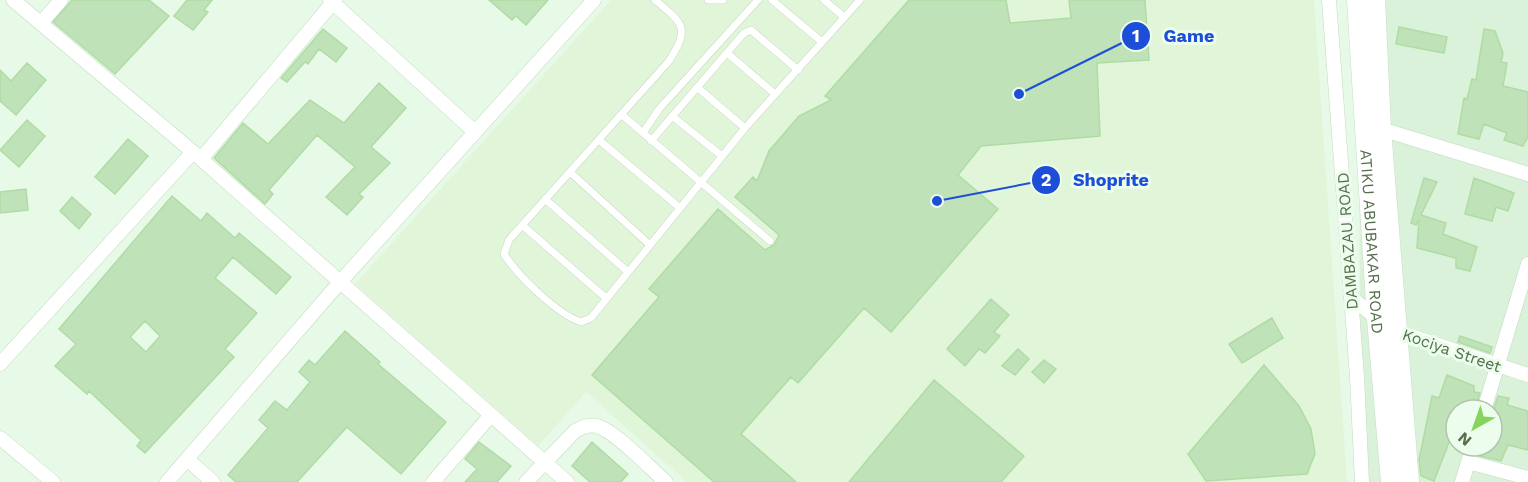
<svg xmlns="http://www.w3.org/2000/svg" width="1528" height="482" font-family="'Work Sans',sans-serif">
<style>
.residential{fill:#d9f2d9;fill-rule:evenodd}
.commercial{fill:#e1f5d9}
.building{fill:#c0e2b9;stroke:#afdca4;stroke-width:1.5;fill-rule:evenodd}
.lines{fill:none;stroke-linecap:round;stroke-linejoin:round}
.lane-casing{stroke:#c3dac0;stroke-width:8}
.street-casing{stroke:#c3dac0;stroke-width:15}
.secondary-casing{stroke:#c5e1c2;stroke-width:21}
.lane{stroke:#fff;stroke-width:7}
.street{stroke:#fff;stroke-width:14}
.secondary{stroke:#fff;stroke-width:20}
.labels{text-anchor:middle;stroke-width:6;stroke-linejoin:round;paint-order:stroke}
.street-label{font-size:16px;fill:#56704e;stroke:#ecfded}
.leader{fill:none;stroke:#1d4ed8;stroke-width:2}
.callout-dot{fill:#1d4ed8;stroke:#ecfded;stroke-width:2}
.mark-label{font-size:18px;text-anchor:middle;font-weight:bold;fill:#fff}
.callout-label{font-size:18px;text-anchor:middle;font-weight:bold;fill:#1d4ed8;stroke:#ecfded;stroke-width:6;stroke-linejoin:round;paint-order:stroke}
</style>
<rect width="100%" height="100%" fill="#e7fae7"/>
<path class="residential" d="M1359 0H1528V482H1368L1360 380ZM1456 410H1492V446H1456Z"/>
<path class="commercial" d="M611 0H1314L1347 482H687L586 392 538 446 355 284Z"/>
<path class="building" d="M72 0H149L169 16 115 74 53 22Z
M187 0H212L204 10 208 12 193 30 174 16Z
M489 0H548L526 25 516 16 512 20Z
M909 0H1006L1010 23 1071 18 1069 0H1145L1149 60 1097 63 1100 136 981 146 958 175 998 209 891 332 864 308 798 383 791 377 741 434 796 482H714L592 375 659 297 649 289 718 209 765 250 774 245 779 235 735 197 753 177 757 181 769 151 799 116 831 100 825 96Z
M1399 27 1447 37 1444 53 1396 44Z
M323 29 347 48 336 62 319 49 308 64 305 62 287 82 281 78Z
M1484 29 1495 31 1503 53 1501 62 1507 63 1503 86 1528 92V137L1523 146 1504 140 1507 133 1484 124 1479 139 1458 134 1464 98 1467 99 1472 79 1476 80Z
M27 63 46 80 16 115 0 101V70L11 81Z
M379 83 406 108 371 147 390 163 359 194 363 197 347 215 326 197 355 167 317 135 269 190 273 194 265 204 214 158 243 123 268 144 310 100 344 123Z
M27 120 45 136 19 167 0 150Z
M128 139 148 156 115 194 95 177Z
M1424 178 1437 182 1421 215 1446 223 1443 234 1477 247 1470 271 1456 268V258L1417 248 1419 219 1416 225 1411 223Z
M1474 178 1514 193 1508 211 1496 207 1492 221 1465 214Z
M26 189 28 210 0 213V192Z
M172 196 201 221 207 213 235 238 239 233 291 277 276 294 233 257 215 278 257 313 225 349 234 357 145 453 137 446 141 440 89 391 87 394 55 366 76 344 59 329ZM145 321 160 336 146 352 130 337Z
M72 197 91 214 79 229 60 211Z
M991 299 1009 315 994 332 1000 336 985 353 979 349 965 366 947 349Z
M1272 318 1283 338 1242 363 1229 344Z
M345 331 380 362 378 364 446 422 401 474 347 427 297 482H236L228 475 268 428 259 420 275 401 287 410 310 382 299 372 309 360 315 365Z
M1460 336 1492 347 1490 353 1458 342Z
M1018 349 1029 359 1015 375 1002 366Z
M1044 360 1056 369 1044 383 1032 372Z
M1264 365 1299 406 1311 429 1315 454 1307 474 1206 481 1188 454Z
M1447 375 1474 386V392L1480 393 1475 410H1456V433L1453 432 1434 481 1421 476 1419 460 1432 396 1439 398Z
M934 380 1024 456 1001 482H849Z
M1498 396 1509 398 1507 405 1528 411V450L1508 445 1501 461 1480 456 1483 446H1492V414Z
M479 442 511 466 497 482H465L477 469 465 459Z
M592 442 628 474 621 482H590L572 466Z"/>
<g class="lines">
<g class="lane-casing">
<path id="lane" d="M655 0C684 24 690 28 669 61L509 240 504 254C518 276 557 314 581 322L591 318 745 128 860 0
M708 0H723
M772 0 822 42
M824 0 844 17
M727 53 775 94
M698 88 745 128
M622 115 770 241
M672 116 722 156
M643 133 659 109 758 0
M599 140 680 208
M651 141 744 33 751 30 798 70
M570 172 650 245
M545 199 627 271
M522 225 606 298"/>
</g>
<g class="street-casing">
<path id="street" d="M13 0 193 152 567 482
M330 0 475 132
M1329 0 1357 377 1362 482
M41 23 61 0
M1381 129 1528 174
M201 159 335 0
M1351 297 1377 319 1399 332 1528 375
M0 364 193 152
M1484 410 1528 264
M0 438 53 482
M187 459 213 482
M1468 462 1528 478
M167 482 340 282 594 0
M433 482 491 415
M526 482 575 431C582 427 589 424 597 426 615 431 651 469 666 482
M1462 482 1473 446"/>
</g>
<g class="secondary-casing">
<g id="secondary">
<path id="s1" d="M1357 0 1377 319 1391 482"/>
<path d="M1375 0 1381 129 1409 482"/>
</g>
</g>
<use href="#lane" class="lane"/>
<use href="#street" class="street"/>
<use href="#secondary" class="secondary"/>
</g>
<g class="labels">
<g class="street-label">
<text transform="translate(1347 241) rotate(-94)" y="6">DAMBAZAU ROAD</text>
<text dy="6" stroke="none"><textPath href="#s1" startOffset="242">ATIKU ABUBAKAR ROAD</textPath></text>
<text transform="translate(1452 350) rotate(19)" y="6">Kociya Street</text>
</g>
</g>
<path class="leader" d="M1019 94L1136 36M937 201L1046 180"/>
<g class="callout-dot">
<circle cx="1019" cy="94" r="6"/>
<circle cx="937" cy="201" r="6"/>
<circle cx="1136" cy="36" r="15"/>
<circle cx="1046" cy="180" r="15"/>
</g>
<g class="mark-label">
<text x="1136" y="42">1</text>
<text x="1046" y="186">2</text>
</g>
<g class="callout-label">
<text x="1189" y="42">Game</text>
<text x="1111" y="186">Shoprite</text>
</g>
<g transform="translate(1474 428) rotate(220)"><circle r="28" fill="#ecfded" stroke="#b0c5ad" stroke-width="1.5"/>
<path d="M0-4.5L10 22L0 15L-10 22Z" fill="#85d55a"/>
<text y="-9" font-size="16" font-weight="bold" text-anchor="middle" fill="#56704e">N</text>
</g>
</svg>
